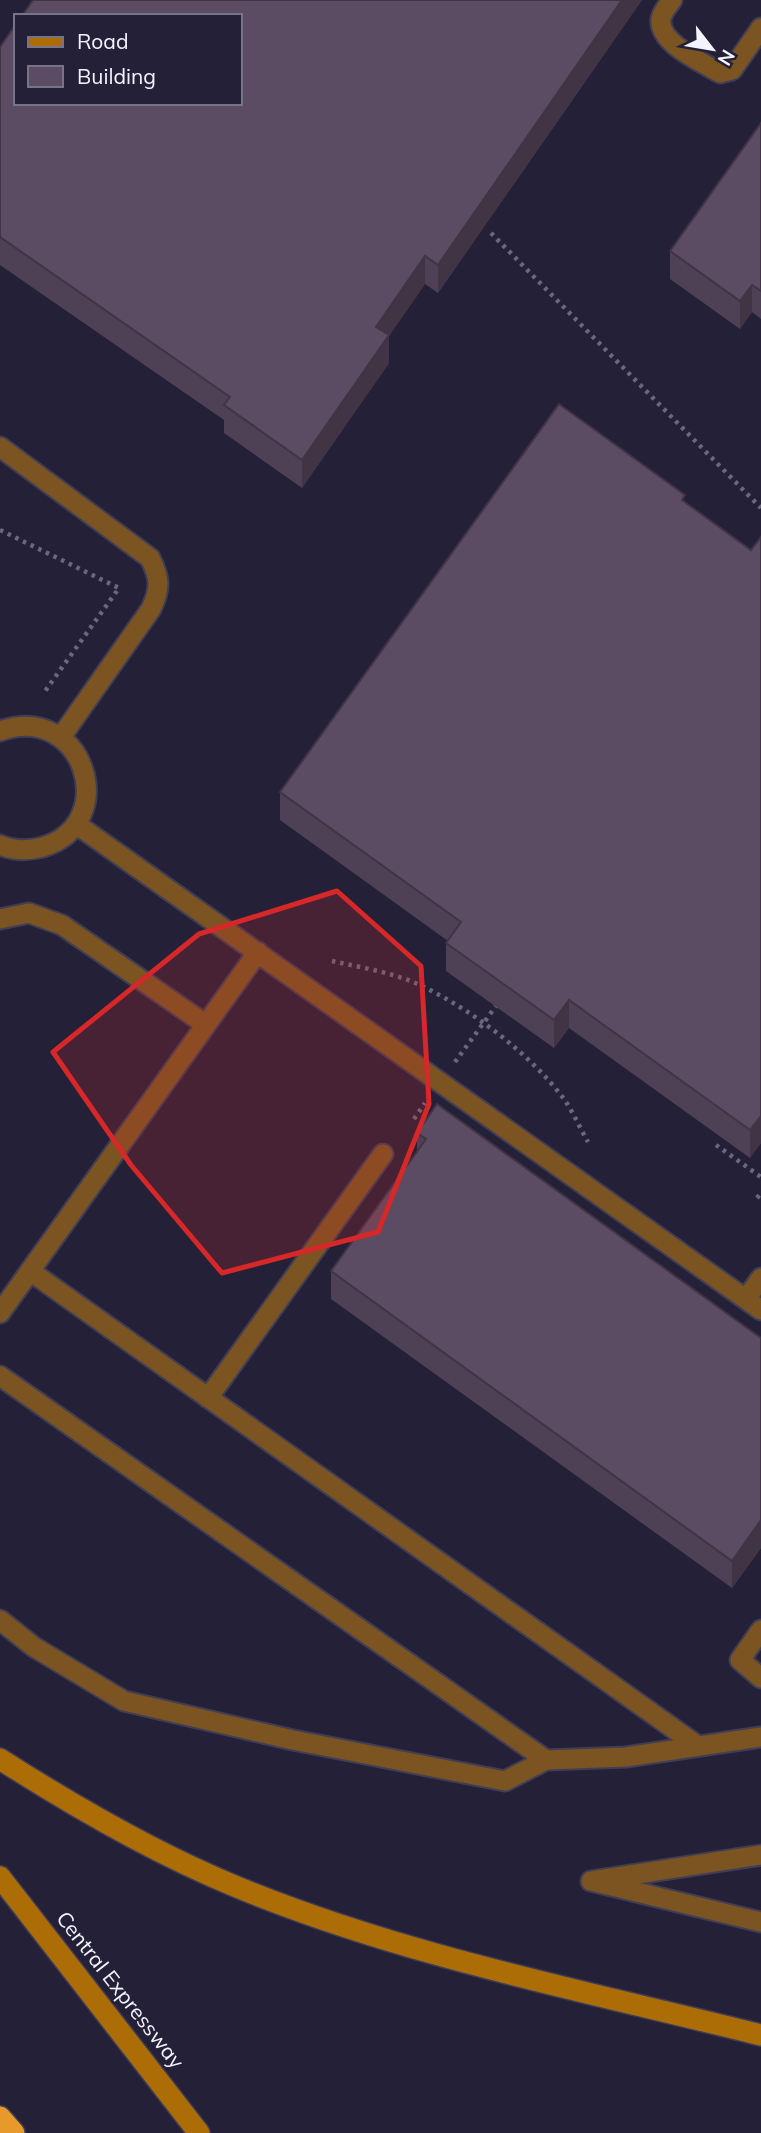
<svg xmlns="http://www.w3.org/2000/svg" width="761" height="2133" font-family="Mulish,sans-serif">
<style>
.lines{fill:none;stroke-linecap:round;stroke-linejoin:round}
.lane-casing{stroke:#403e54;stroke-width:23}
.secondary-casing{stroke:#403e54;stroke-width:24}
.highway-casing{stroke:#403e54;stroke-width:24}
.path{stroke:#6a687b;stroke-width:4.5;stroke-dasharray:3.5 5;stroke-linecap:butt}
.lane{stroke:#7b5422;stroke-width:19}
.secondary{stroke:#ac6d07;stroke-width:21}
.highway{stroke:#e7992b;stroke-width:21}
.wall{fill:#4e4055}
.shaded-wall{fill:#403445}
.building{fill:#5b4b63;stroke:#403445;stroke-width:2}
.marked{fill:#d62828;fill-opacity:0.2;stroke:#d62828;stroke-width:5;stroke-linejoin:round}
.labels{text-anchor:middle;stroke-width:5;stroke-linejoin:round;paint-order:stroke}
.street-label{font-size:21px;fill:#f3f3fd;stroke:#232038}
</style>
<rect width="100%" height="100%" fill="#232038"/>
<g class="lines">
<g class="lane-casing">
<path id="lane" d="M672 0C668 6 662 12 661 19 658 43 702 62 720 73L732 70 761 28
M0 447 150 558C160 578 161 588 151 609L61 737
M0 731C84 701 122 823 43 847 28 851 14 851 0 845
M76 824 761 1310
M0 919 29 913 62 925 205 1024
M30 1271 698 1746
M746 1299 761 1278
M0 1313 258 952
M0 1376 546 1760 626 1757 761 1737
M208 1398 383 1154
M0 1620 34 1647 124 1701 293 1740 505 1781 546 1760
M761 1630 740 1660 761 1678
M761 1855 591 1881 761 1922"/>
</g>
<g class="secondary-casing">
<path id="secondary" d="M0 1759C75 1807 154 1853 237 1887 404 1956 586 1991 761 2035
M0 1877 199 2133"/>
</g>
<g class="highway-casing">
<path id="highway" d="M0 2117 14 2133"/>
</g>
<path class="path" d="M491 233 761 508
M0 530 119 588 43 694
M332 961C363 968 397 973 426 988 476 1013 530 1054 564 1099 573 1112 580 1128 588 1142
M455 1062 496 1006
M414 1119 425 1103
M716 1145 761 1177
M757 1198 761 1193"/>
<use href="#lane" class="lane"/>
<use href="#secondary" class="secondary"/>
<use href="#highway" class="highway"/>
</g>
<path class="wall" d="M33 0H642L438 293 425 284 389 336V363L302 488 224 433V420L0 265V47Z
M761 123V319L752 312 740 329 670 279V251Z
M685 503 751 550 761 537V1143L750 1158 569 1028 554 1048 446 971V943L448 941 280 820V792Z
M417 1133 761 1338V1548L732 1588 331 1299V1271L417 1152Z"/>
<path class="shaded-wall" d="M622 0H642L438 293V265Z
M425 256V284L389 336V363L302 488V460L376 327Z
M752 285V312L740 329V301Z
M569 1000V1028L554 1048V1020Z
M761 1116V1143L750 1158V1130Z
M761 1520V1548L732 1588V1561Z"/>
<path class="building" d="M33 0H622L438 265 425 256 376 327 389 335 302 460 224 405 230 397 0 237V47L16 24V103H240V16H22Z
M761 123V291L752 285 740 301 670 251Z
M559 404 685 495 682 500 751 550 761 537V1116L750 1130 569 1000 554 1020 446 943 461 922 280 792Z
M437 1104 761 1338V1520L732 1561 331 1271 426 1139 417 1133Z"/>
<path class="marked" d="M337 891 421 966 429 1104 378 1232 222 1273 131 1165 53 1052 199 934Z"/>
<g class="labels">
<g class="street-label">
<text transform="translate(120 1990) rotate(52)" y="7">Central Expressway</text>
</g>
</g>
<rect x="14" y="14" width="228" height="91" fill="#232038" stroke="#767487" stroke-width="2"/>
<rect x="28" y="37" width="35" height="10" fill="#ac6d07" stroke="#767487" stroke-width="2"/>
<text x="77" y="49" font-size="21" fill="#f3f3fd">Road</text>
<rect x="28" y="66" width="35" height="21" fill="#5b4b63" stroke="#767487" stroke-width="2"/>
<text x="77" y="84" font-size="21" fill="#f3f3fd">Building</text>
<g transform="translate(712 49) rotate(121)" stroke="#232038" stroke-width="5" paint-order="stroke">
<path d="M0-5L12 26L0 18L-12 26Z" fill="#f3f3fd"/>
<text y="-10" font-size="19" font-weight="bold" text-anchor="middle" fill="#f3f3fd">N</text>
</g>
</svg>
